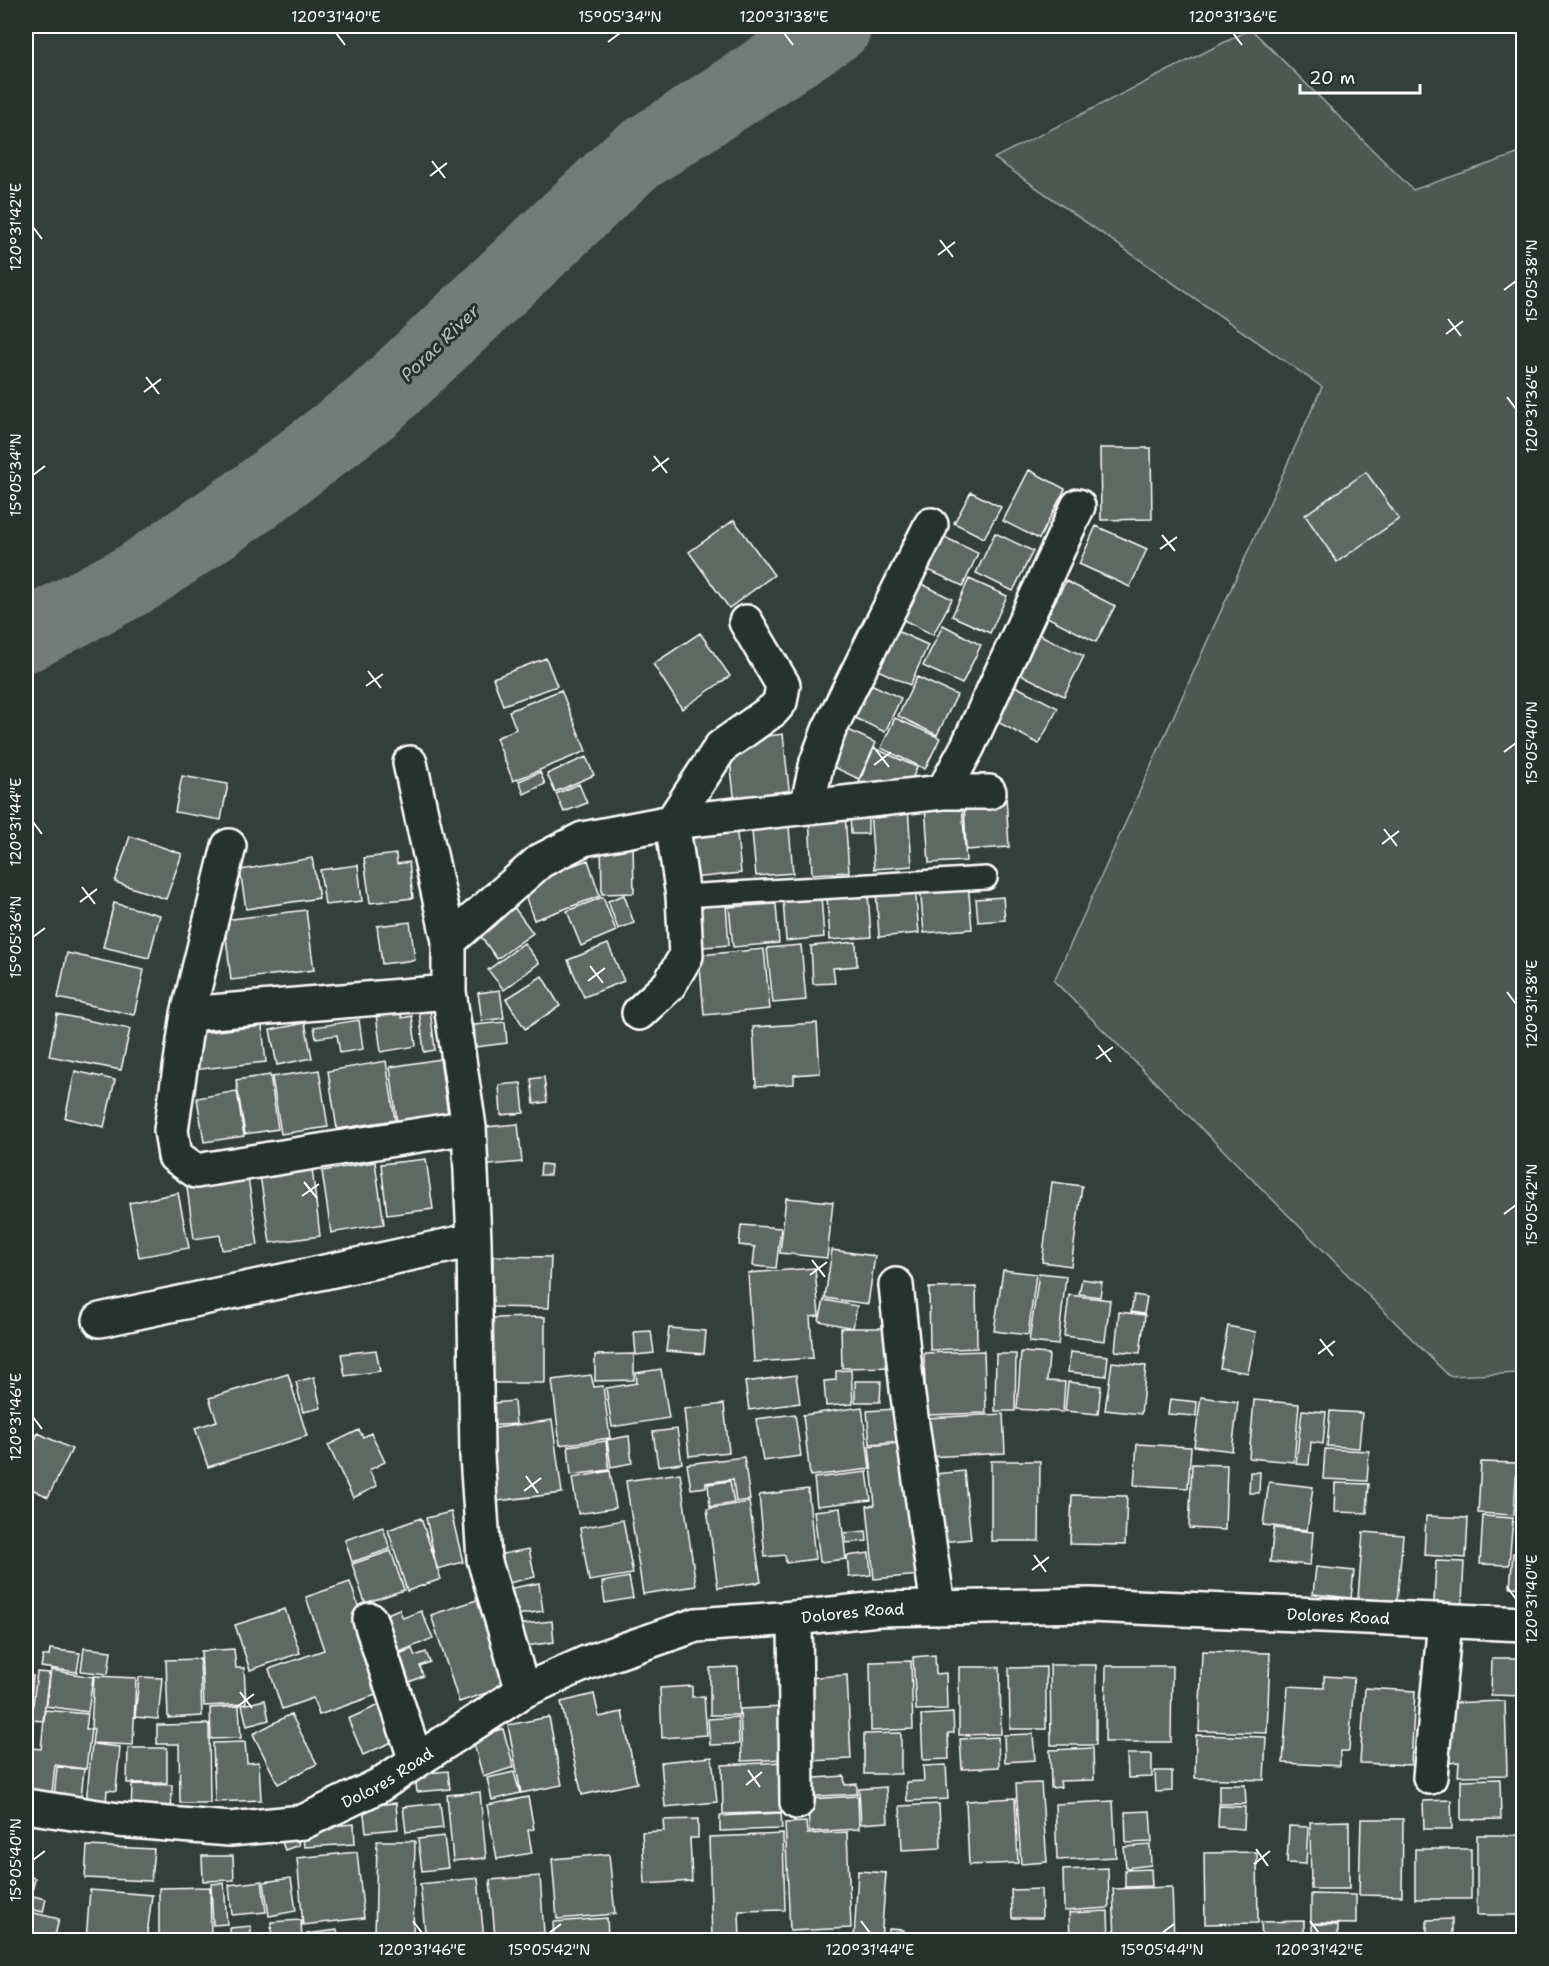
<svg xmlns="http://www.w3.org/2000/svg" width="1549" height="1966" font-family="'Shantell Sans',sans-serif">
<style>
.green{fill:#4d5853;stroke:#a6aca9;stroke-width:1.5}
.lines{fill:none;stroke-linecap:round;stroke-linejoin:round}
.river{stroke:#737b78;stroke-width:72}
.building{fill:#5f6964;stroke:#fff;stroke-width:1.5}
.service-casing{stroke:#fff;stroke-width:26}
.minor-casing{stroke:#fff;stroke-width:38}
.tertiary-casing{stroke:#fff;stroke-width:38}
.service{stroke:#26332d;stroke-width:21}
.minor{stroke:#26332d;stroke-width:33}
.tertiary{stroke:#26332d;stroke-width:33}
.ticks{fill:none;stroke:#fff;stroke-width:2}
.labels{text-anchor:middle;stroke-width:6;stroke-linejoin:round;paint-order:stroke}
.street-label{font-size:16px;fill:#fff;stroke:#26332d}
.water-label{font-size:18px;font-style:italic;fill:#b9bdbc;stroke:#26332d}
.neatline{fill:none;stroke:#fff;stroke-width:2}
.ticks-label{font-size:15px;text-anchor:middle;fill:#fff}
</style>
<rect width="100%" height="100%" fill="#333f3a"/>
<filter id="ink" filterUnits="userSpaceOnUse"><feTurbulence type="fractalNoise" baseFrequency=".0167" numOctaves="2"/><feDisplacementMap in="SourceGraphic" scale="12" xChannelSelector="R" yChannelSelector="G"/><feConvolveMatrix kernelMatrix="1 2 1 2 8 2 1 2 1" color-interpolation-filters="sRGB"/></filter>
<g filter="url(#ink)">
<path class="green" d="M1251 29 1413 190 1523 152V1373L1449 1376 1054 981 1322 387 994 158Z"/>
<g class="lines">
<path class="river" d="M26 636 137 578 255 497 373 406 632 160 836 26"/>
</g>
<path class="building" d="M1100 448H1151L1152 519 1101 520Z
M1029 470 1065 489 1039 539 1003 521Z
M1366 472 1399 519 1337 562 1305 515Z
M971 492 1001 507 984 538 954 523Z
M734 520 774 575 729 608 689 552Z
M1096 526 1147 549 1130 587 1079 564Z
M995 533 1033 551 1013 591 976 573Z
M942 536 978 553 963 586 926 569Z
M912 579 952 599 933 635 894 615Z
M969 579 1007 596 990 633 952 616Z
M1066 581 1115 606 1096 642 1047 617Z
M943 625 981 645 962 684 923 666Z
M888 627 928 645 910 685 869 666Z
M700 633 730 676 682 709 653 664Z
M1038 634 1084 656 1064 696 1018 673Z
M546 658 557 686 503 705 493 678Z
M917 677 957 695 937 735 898 716Z
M862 680 901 698 885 732 846 714Z
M1013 685 1058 708 1039 744 994 720Z
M561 690 586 751 513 781 496 738 516 729 509 711Z
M895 718 940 738 925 769 881 748Z
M842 727 876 743 859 779 825 763Z
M783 734 790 798 735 804 729 751 742 739Z
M874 748 917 767 908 789 882 791 859 782Z
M586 757 594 775 555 792 547 774Z
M540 772 545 784 524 794 519 781Z
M182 776 228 784 221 820 175 812Z
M579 784 587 803 564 812 556 794Z
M1006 796 1009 847 966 850 964 799Z
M962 804 966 861 929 863 925 806Z
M908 807 912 866 874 869 870 809Z
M868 812V834H851L850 813Z
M845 814 849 872 812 874 809 816Z
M788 816 793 873 756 876 751 820Z
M736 824 741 873 693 878 688 828Z
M130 836 182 854 166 899 115 882Z
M601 842H633L634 893 602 894Z
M396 854 397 864 409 862 413 898 370 903 364 858Z
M312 858 319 898 246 909 240 870Z
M588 860 600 896 534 920 521 884Z
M358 865 362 901 325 905 320 870Z
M968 883 972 929 924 933 920 886Z
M915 886 919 933 879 937 876 889Z
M868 893 871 937 830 940 827 896Z
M624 895 634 923 618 929 608 901Z
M821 896 824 937 786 941 783 899Z
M603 897 616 931 581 946 567 911Z
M1003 897 1005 920 978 922 976 899Z
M508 899 533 933 497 959 472 924Z
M114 903 160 915 149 958 103 947Z
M726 904 729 945 691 948 688 906Z
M776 904 779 943 733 947 729 907Z
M306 910 314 970 231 980 224 920Z
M410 922 415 960 382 964 377 926Z
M856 942 857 966 833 968 835 983 813 984 811 946Z
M524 943 539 963 504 990 488 970Z
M608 944 624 981 584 997 568 960Z
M801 945 806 1000 773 1003 767 948Z
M764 949 770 1009 704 1015 699 955Z
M67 953 144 970 134 1015 58 998Z
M542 976 560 1006 525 1029 506 999Z
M500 990 504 1018 482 1021 478 993Z
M430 1009 435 1050 424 1052 419 1010Z
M400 1011 402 1018 412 1016 416 1046 381 1052 376 1014Z
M57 1014 130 1029 121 1070 49 1056Z
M359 1020 363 1049 340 1053 337 1035 316 1038 314 1027Z
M505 1022 507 1043 476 1047 474 1025Z
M305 1023 312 1058 277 1065 270 1030Z
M817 1023 820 1073 794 1075V1084L756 1086 753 1027Z
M262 1026 266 1062 192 1070 189 1034Z
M440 1059 448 1114 397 1122 390 1067Z
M386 1061 395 1120 337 1129 328 1071Z
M319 1070 328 1127 281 1134 272 1077Z
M75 1071 115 1080 104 1127 65 1118Z
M270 1075 278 1129 245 1134 236 1080Z
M544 1077 547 1102 534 1104 531 1079Z
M521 1083 524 1113 501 1115 499 1085Z
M237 1091 244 1136 204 1142 197 1098Z
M518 1124 522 1162 479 1166 475 1128Z
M426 1159 433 1209 387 1215 381 1164Z
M375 1162 384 1224 331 1233 322 1171Z
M541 1164 551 1165 550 1175H540Z
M312 1168 320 1236 270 1243 260 1175Z
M247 1171 258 1245 222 1250 220 1235 194 1239 186 1180Z
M1052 1182 1082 1186 1071 1266 1042 1262Z
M178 1193 189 1248 139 1257 129 1203Z
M786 1198 833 1202 827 1258 780 1253Z
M741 1225 781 1228 776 1268 753 1266 755 1247 739 1245Z
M832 1250 875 1256 868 1304 825 1298Z
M493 1256 551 1257 549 1308 492 1307Z
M815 1268 819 1316 810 1317 813 1358 754 1362 748 1273Z
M1003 1270 1036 1274 1028 1335 994 1331Z
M1039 1273 1066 1276 1058 1345 1029 1342Z
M1082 1279 1102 1282 1100 1297 1079 1294Z
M976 1287 977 1348 930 1350 929 1288Z
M1069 1295 1110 1300 1105 1341 1064 1336Z
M1134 1295 1147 1297 1144 1314 1131 1312Z
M824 1300 857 1306 853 1328 819 1321Z
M1119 1312 1145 1315 1140 1353 1115 1351Z
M545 1317V1383H489L490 1318Z
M1228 1326 1256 1332 1248 1373 1220 1368Z
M669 1328 706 1331 704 1354 666 1351Z
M841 1328H893V1367L842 1368Z
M651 1331 654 1353 636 1355 634 1332Z
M376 1350 380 1371 345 1376 341 1354Z
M984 1351 986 1413 926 1415 924 1353Z
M1021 1352 1049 1354 1047 1381 1065 1382 1063 1412 1017 1409Z
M1070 1352 1108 1356 1106 1376 1068 1372Z
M634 1354V1380L595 1381V1355Z
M996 1354H1016L1015 1411H995Z
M1112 1362 1146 1366 1141 1414 1105 1410Z
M661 1369 669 1418 612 1427 606 1388 637 1383 636 1373Z
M851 1370 853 1404 826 1406 824 1381 836 1380V1371Z
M288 1374 307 1436 208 1467 195 1428 217 1421 209 1398Z
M591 1375 594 1387 603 1386 610 1438 560 1445 552 1380Z
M796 1375 800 1403 749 1410 745 1382Z
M314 1377 321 1408 303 1412 296 1382Z
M855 1381H881L880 1402H855Z
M1068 1382 1101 1386 1098 1414 1065 1411Z
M1201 1397 1238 1402 1232 1451 1194 1446Z
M1170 1399 1197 1402 1196 1416 1168 1414Z
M1254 1400 1299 1404 1294 1462 1249 1458Z
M514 1401 516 1424 485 1426 483 1404Z
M724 1404 729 1452 689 1456 684 1409Z
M862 1407 870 1469 810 1476 803 1415Z
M908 1408 910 1440 870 1444 867 1411Z
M1302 1410 1326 1412 1323 1444 1311 1442 1309 1465 1296 1464Z
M1330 1411 1362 1413 1359 1448 1327 1446Z
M795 1414 801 1456 763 1461 756 1419Z
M1003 1414 1005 1453 927 1457 925 1418Z
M552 1420 562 1493 498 1501 489 1429Z
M677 1429 682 1463 658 1466 653 1432Z
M359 1430 363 1437 371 1433 385 1462 369 1470 377 1486 353 1498 328 1445Z
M38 1433 72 1449 48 1497 26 1486V1458Z
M629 1436 632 1463 611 1467 607 1440Z
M606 1441 609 1470 571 1475 568 1446Z
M908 1442 921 1575 874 1579 867 1506 875 1505 869 1446Z
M1137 1444 1191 1447 1188 1488 1134 1485Z
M1325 1449 1369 1451 1367 1481 1323 1479Z
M744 1457 750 1500 736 1502 733 1479 706 1483V1487L691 1489 687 1464Z
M991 1461H1040L1039 1541H991Z
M1481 1462 1517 1463 1514 1515 1478 1513Z
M1192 1464 1227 1465 1225 1530 1189 1528Z
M610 1471 616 1508 578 1514 572 1478Z
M964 1471 971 1539 932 1543 926 1475Z
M867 1472 871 1500 817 1506 814 1478Z
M1250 1472H1260L1259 1493H1249Z
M680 1473 696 1586 643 1594 626 1481Z
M730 1481 734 1503 710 1507 708 1484Z
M1269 1482 1313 1487 1307 1530 1263 1525Z
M1335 1483 1369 1484 1367 1513 1334 1512Z
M808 1489 815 1559 786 1563 785 1555 765 1557 759 1495Z
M1072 1495 1127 1496 1125 1545 1070 1544Z
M749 1502 761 1582 718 1588 707 1509Z
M840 1508 846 1559 820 1562 814 1511Z
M451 1512 463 1562 437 1569 426 1518Z
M1426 1516 1468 1518 1466 1558 1424 1555Z
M1483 1516 1513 1518 1509 1565 1480 1564Z
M421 1518 441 1579 407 1591 388 1530Z
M623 1520 633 1574 589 1581 580 1528Z
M383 1527 390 1549 352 1562 345 1540Z
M1274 1528 1313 1532 1310 1565 1270 1562Z
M866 1531 867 1541 846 1543 845 1533Z
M1363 1532 1403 1535 1397 1602 1358 1598Z
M529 1549 535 1577 508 1583 502 1554Z
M391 1551 404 1590 365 1603 352 1564Z
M869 1553 871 1575 849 1577 847 1556Z
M1513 1553H1524V1588L1510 1587Z
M1436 1561 1464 1562 1462 1603 1434 1602Z
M1316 1567 1354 1571 1351 1598 1313 1594Z
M629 1577 633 1598 605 1603 602 1582Z
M350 1582 387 1691 319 1715 313 1698 282 1709 269 1669 324 1650 306 1597Z
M539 1583 543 1611 517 1615 512 1588Z
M480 1599 507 1686 459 1702 431 1615Z
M285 1609 300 1653 250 1670 235 1625Z
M399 1609 403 1618 421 1611 433 1638 388 1657 373 1620Z
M552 1621 554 1642 519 1647 516 1625Z
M84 1648 111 1651 108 1674 81 1671Z
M50 1649 80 1653 77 1672 41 1667 43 1656H49Z
M234 1649 236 1668H244L246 1704 204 1706 201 1651Z
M412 1649 415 1656 426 1652 430 1662 420 1666 423 1676 403 1685 391 1657Z
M1202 1651 1270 1653 1267 1733 1199 1731Z
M935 1655 936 1674 946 1673 947 1709 916 1710 913 1657Z
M1492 1658H1524V1696L1491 1695Z
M200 1659 202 1716 168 1718 166 1660Z
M911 1661 913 1729 871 1731 870 1662Z
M1050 1665H1096V1745H1051Z
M1106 1666H1172L1171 1742H1105Z
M738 1667 739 1715H710V1668Z
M959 1667H1000L1001 1734 959 1735Z
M1046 1667V1729H1010L1009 1668Z
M51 1670 93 1677 88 1712 46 1706Z
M37 1672 49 1673 43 1721 31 1720Z
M26 1675 33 1676 30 1715 26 1714Z
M847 1675 851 1759 808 1761 804 1678Z
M94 1676 136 1678 133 1745 92 1743 94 1729 91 1728Z
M1324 1676 1354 1678 1349 1751H1340V1766L1283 1763 1288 1686 1324 1688Z
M139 1677 162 1678 158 1719 135 1717Z
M692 1686V1697L704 1696 707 1735 662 1738 660 1688Z
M1365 1688 1415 1691 1411 1765 1360 1763Z
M594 1694 599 1717 622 1712 637 1783 582 1795 561 1702Z
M265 1700 269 1720 247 1726 242 1705Z
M388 1701 403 1737 363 1755 348 1719Z
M1505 1701 1507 1775 1458 1776 1459 1762 1448 1763 1447 1703Z
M239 1706 241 1738 211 1739 210 1708Z
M785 1707 787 1759 742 1761 740 1709Z
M45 1710 88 1714 86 1729H91L86 1769 55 1765 51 1802 26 1799 32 1748 41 1749Z
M953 1713 954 1733H948L949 1759 923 1760 921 1715Z
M291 1714 317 1764 278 1784 253 1734Z
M549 1717 562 1785 521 1793 508 1725Z
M738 1717 739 1744 710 1745 708 1719Z
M209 1724 210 1803H180L179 1744H157V1725Z
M503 1729 514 1767 483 1777 472 1737Z
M901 1733V1774H864V1734Z
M1033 1734 1035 1760 1005 1762 1004 1735Z
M1196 1735 1266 1737 1264 1780 1195 1778Z
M998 1737 999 1767 962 1769 960 1739Z
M245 1742 247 1763 259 1762 261 1800 215 1802 213 1743Z
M92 1744 120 1747 116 1791 107 1790 105 1815 85 1813Z
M128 1748H167V1783H127Z
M1093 1748 1094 1780 1060 1781 1061 1787 1051 1788 1050 1750Z
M26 1750 30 1751 26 1790Z
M1127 1754H1152V1777L1128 1778Z
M712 1757 717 1802 665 1807 661 1762Z
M783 1762 784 1812 723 1814 722 1765Z
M946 1765 948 1799 907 1801 906 1782 924 1781 923 1766Z
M57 1767 84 1769 80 1809 53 1807Z
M448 1771 450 1789 417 1792 415 1774Z
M1155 1771H1172V1791L1156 1792Z
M514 1772 520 1793 492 1800 487 1778Z
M844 1776 845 1785 857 1784V1794L801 1797V1779Z
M1500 1779 1501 1819 1461 1820V1780Z
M1041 1783 1047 1862 1021 1864 1016 1784Z
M132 1784 172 1785 171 1816 131 1815Z
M1219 1785H1245L1246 1804H1219Z
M886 1787 888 1822 861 1824 859 1789Z
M480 1792 486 1858 453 1861 447 1795Z
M858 1796 859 1829 809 1832 808 1799Z
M528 1797 534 1829 528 1830 532 1853 497 1859 487 1805Z
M1015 1798 1018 1863 969 1865 966 1801Z
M1451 1800 1452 1829H1424L1423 1801Z
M1113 1801 1116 1857 1057 1860 1055 1804Z
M396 1803 398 1829 366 1832 363 1806Z
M440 1803 443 1828 406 1832 403 1807Z
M939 1804 941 1848 902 1850 900 1806Z
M1219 1806 1245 1807 1244 1829 1218 1827Z
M1150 1811 1152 1842 1126 1843 1125 1812Z
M781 1813 782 1829 720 1831V1816Z
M698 1819V1838H690L692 1881 645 1884 642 1832 664 1831 663 1820Z
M1361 1819H1403L1402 1896 1359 1895Z
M1349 1821V1889H1311L1310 1822Z
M806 1822 807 1834 847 1832 851 1928 790 1931 785 1823Z
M354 1824 355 1844 304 1847 302 1828Z
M1289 1826 1308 1827 1306 1864 1287 1863Z
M295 1832 299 1845 285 1850 280 1837Z
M783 1834 785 1910 739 1911 740 1940H712L709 1837Z
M1477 1835H1524V1915H1477Z
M444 1836 448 1868 422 1871 418 1839Z
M377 1841H415L413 1940H375Z
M1150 1845 1151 1865 1126 1868 1124 1847Z
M87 1846 154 1849 151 1881 85 1878Z
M1415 1849H1471V1899H1415Z
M357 1852 364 1918 303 1925 297 1858Z
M1257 1852 1258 1923 1205 1924 1204 1853Z
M609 1854 615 1914 557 1919 552 1859Z
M202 1856H233L234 1880 203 1881Z
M1108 1868 1109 1908 1064 1911 1063 1870Z
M1151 1869 1152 1886 1125 1887V1870Z
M858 1871 886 1873 881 1940H854Z
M26 1876 35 1878 29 1907H26Z
M540 1876 544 1933 495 1937 490 1880Z
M291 1878 296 1911 269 1916 264 1882Z
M478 1878 484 1940H426L420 1884Z
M262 1881 266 1912 232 1915 229 1885Z
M224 1883 227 1924 213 1925 211 1884Z
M210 1887 211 1940H159V1888Z
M1172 1887 1174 1940H1115L1113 1889Z
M1041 1889 1042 1918H1012L1011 1890Z
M90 1890 152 1895 147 1935 133 1934 132 1940H86Z
M1311 1894 1356 1895V1924L1311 1923Z
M33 1896 46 1899 43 1912 30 1909Z
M26 1911 59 1919 54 1940H26Z
M1108 1911 1109 1940H1070L1069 1913Z
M607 1918 608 1937 554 1940 553 1922Z
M1452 1919V1940H1427V1920Z
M301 1920 302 1940H272L271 1922Z
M1304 1921V1940H1262L1261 1922Z
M1312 1924 1338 1925V1940H1312Z
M251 1926V1940H231L230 1928Z
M889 1929 904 1930 902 1940H888Z
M337 1930 339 1940H308L307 1934Z"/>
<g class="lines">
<g class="service-casing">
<path id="service" d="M683 896 986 878"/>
</g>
<g class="minor-casing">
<path id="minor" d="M410 763 449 941V992L469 1127 474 1240 477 1456 484 1559 523 1691
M943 792 968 746 1078 506
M807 807 817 762 829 730 931 525
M229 846 188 1014 171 1130 175 1156 196 1171 469 1127
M449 941 540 861 583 839 672 822 943 792H989
M639 1013 669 985 686 956 683 896 672 822 721 747 773 710 780 702 783 685 746 622
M188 1014 449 992
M896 1285 907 1389 938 1607
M100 1320 474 1240
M795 1618 797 1802
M370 1620 416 1761
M1430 1777 1445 1621"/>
</g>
<g class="tertiary-casing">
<g id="tertiary">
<path id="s1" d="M26 1806 118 1820 230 1829 303 1822 378 1786 523 1691 586 1663 696 1625 795 1618 878 1609 1090 1605 1524 1624"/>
</g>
</g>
<use href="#service" class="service"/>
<use href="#minor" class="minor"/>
<use href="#tertiary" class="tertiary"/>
</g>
</g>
<path class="ticks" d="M336 33 345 45M784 33 793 45M1233 33 1242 45M608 42 620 33M432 161 445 178M430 176 447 163M33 227 42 239M940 240 953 257M938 255 955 242M1504 290 1516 281M1448 319 1461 336M1446 334 1463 321M146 377 159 394M144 392 161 379M1507 397 1516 409M654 456 667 473M652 471 669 458M33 475 45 466M1162 535 1175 551M1160 549 1177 537M368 671 381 688M366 686 383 674M876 750 889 767M1504 752 1516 743M874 765 891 752M33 822 42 834M1384 829 1397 846M1382 844 1399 831M82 887 95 904M80 902 97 889M33 937 45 928M590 966 603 983M588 981 605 968M1507 992 1516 1004M1098 1045 1111 1062M1096 1059 1113 1047M304 1182 317 1198M302 1196 319 1184M1504 1214 1516 1205M812 1260 825 1277M810 1275 827 1262M1320 1339 1333 1356M1318 1354 1335 1341M33 1417 42 1429M526 1476 538 1493M524 1491 541 1478M1034 1555 1046 1572M1032 1570 1049 1557M1507 1587 1516 1599M240 1692 252 1708M238 1706 254 1694M748 1770 760 1787M746 1785 762 1772M1256 1849 1268 1866M33 1860 45 1851M1254 1864 1270 1851M413 1921 422 1933M861 1921 870 1933M1310 1921 1319 1933M549 1933 561 1924M1162 1933 1174 1924"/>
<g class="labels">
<g class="street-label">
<text dy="6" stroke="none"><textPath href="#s1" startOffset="878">Dolores Road</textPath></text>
<text dy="6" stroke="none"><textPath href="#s1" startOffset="1364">Dolores Road</textPath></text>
<text dy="6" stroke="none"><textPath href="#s1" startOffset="374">Dolores Road</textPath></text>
</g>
<g class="water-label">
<text transform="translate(440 343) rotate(-44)" y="6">Porac River</text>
</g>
</g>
<rect width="1549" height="1966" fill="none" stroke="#26332d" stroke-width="66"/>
<path d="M1300 84v9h120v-9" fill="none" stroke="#ffffff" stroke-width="3"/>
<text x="1309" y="84" font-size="18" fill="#ffffff" stroke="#26332d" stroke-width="4.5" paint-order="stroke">20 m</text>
<rect x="33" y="33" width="1483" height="1900" class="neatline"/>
<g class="ticks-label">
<text x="336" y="22">120°31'40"E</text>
<text x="620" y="22">15°05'34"N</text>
<text x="784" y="22">120°31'38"E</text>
<text x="1233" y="22">120°31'36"E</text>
<text transform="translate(16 227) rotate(-90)" y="5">120°31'42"E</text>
<text transform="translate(1532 281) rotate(-90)" y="5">15°05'38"N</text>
<text transform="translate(1532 409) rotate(-90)" y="5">120°31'36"E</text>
<text transform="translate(16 475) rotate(-90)" y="5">15°05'34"N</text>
<text transform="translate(1532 743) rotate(-90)" y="5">15°05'40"N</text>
<text transform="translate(16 822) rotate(-90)" y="5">120°31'44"E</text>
<text transform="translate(16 937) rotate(-90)" y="5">15°05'36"N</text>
<text transform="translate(1532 1004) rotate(-90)" y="5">120°31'38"E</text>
<text transform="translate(1532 1205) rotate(-90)" y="5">15°05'42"N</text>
<text transform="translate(16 1417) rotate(-90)" y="5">120°31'46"E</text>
<text transform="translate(1532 1599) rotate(-90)" y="5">120°31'40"E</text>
<text transform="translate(16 1860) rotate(-90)" y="5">15°05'40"N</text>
<text x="422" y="1955">120°31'46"E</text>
<text x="549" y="1955">15°05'42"N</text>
<text x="870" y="1955">120°31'44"E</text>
<text x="1162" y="1955">15°05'44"N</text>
<text x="1319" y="1955">120°31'42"E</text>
</g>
</svg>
